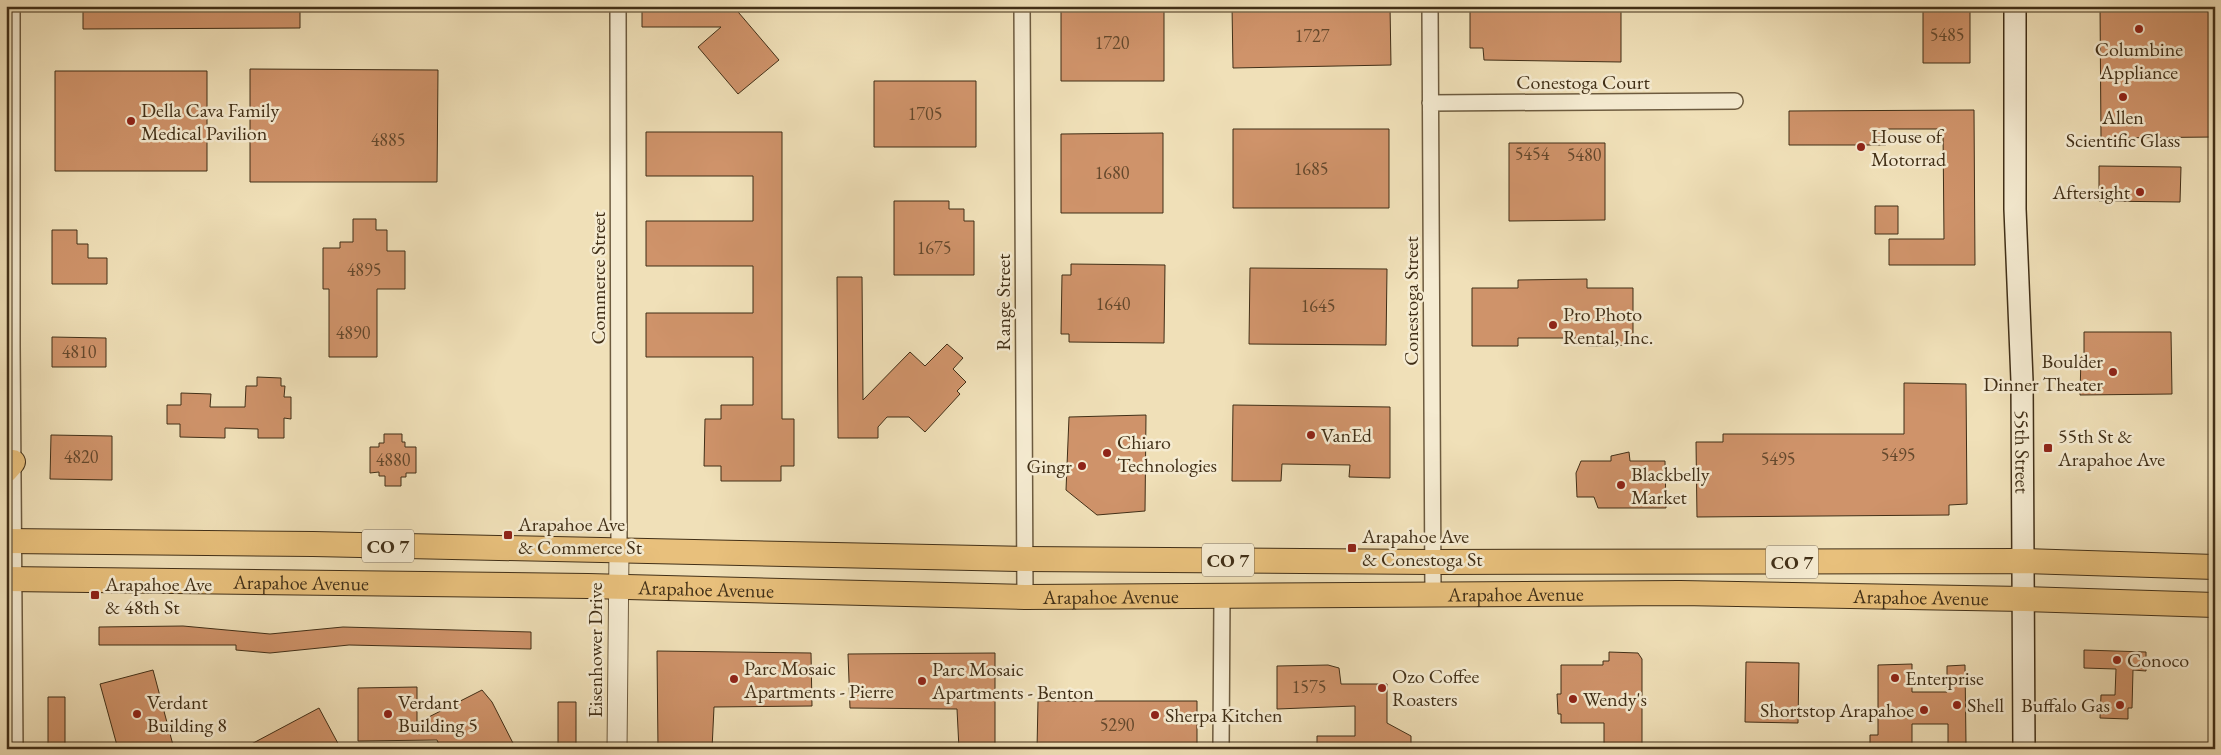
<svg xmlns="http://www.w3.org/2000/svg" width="2221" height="755" font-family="'EB Garamond',serif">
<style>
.building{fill:#cf936a;stroke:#412f17}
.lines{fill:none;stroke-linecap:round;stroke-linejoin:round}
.minor-casing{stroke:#6d5b3f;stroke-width:18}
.tertiary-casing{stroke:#6d5b3f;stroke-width:21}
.secondary-casing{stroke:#412f17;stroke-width:24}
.primary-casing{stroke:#412f17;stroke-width:26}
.minor{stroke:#f5ebd1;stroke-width:15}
.tertiary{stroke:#f5ebd1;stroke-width:19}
.secondary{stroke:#f5ebd1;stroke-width:21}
.primary{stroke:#e8c07c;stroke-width:24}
.poi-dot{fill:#8f2418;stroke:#f5ebd1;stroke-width:2}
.labels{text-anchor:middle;stroke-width:5;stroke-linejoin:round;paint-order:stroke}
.number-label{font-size:18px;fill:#64482c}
.shield{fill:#f5ebd1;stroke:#77674f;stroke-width:1}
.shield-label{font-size:19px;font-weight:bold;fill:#412f17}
.poi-label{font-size:20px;fill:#412f17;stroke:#f5ebd1;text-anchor:start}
.street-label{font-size:20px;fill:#412f17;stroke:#f5ebd1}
</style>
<rect width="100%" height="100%" fill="#f0e0b8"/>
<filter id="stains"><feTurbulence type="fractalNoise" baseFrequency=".004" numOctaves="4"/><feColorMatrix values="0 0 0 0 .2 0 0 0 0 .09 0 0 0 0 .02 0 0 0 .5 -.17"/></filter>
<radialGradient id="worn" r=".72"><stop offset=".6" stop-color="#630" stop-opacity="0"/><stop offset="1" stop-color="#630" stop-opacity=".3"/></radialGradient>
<path class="building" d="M83 6H300V28L83 29Z
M642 6H733L779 60 738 94 698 47 721 27H642Z
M1061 6H1164V81H1061Z
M1232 6H1390L1391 65 1233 68Z
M1470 6H1621V62L1484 60 1483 48H1470Z
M1923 6H1970V63H1923Z
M2100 6H2215V137L2101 138Z
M250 69 438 70 437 182H250Z
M55 71H207V171H55Z
M874 81H976V147H874Z
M1974 110 1975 265H1889V239H1944L1943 129H1886V145H1789V111Z
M1233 129H1389V208H1233Z
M646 132H782V419H794V466H781V481H721V466H704L705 419H721V405H753V357H646V313H753V266H646V221H753V176H646Z
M1163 133V213H1061V134Z
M1509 143H1605V220L1509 221Z
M2099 166 2181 167 2180 202 2099 201Z
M894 201H949V209H964V221H974V275H894Z
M1875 206H1898V234H1875Z
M353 219H376V230H387V251H405V289H377V357H329V289H323V248H340V242H353Z
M52 230H77V244H88V258H107V284H52Z
M1071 264 1165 265 1164 343 1069 342V334H1061L1062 275H1071Z
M1250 268 1387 269 1386 345 1249 344Z
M837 277H862L863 400 910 352 925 366 947 344 963 358 953 369 966 382 957 391 960 394 925 432 909 417H887L878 427V438H838Z
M1587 279V288H1633V345L1588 346V338H1518V346H1472V288H1518V280Z
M2084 332H2171L2172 394 2080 395 2081 357H2084Z
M52 337 106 338V367H52Z
M257 377 281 378V386H285L284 397H291V419L284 418V438H258V429L225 428V438L180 437V424H167V405H181V393L211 394 210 407H245L246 386H257Z
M1904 383 1966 384 1967 504 1949 505V515L1697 517 1696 442H1723V434H1904Z
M1233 405 1390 407V478L1349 477 1350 465 1282 464 1281 481H1232Z
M1146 415 1145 511 1097 515 1066 490 1069 417Z
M384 434H402V442H405V447H416V473H406V477H401V486H385V476H379V472L370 473V447H379V443H384Z
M51 435 112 436V480L50 479Z
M1629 452 1630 461H1665L1666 508H1598L1594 497H1577L1576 473 1581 461H1611V456Z
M183 626 270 634 343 627 531 632V649L349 645 270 653 236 650V645H99V627Z
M2084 650 2146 652V671L2133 670 2132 708H2128V719L2100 718 2101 695H2115L2116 669 2084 668Z
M657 651 811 653 812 706 714 707 712 749H658Z
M1609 652 1638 653 1642 659V749H1604V723H1561V714H1558L1557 694H1561V665H1603V661H1609Z
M995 653V749H959L957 709 850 708 848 654Z
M1746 662 1799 663 1798 723 1745 722Z
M1912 664V692H1947V666L1965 665 1966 744 1948 745V724H1912V749H1870V735H1878V665Z
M1328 665 1339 668 1341 684H1387V723L1411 736V749H1317V736H1355V706L1277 709V666Z
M153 670 173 745 158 749H118L100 684Z
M417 687V723L482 690 492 702 516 749H441L437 740 358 741V688Z
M48 697H65V749H48Z
M1038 701H1197V749H1037Z
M558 702H576V749H558Z
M319 708 341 749H242Z"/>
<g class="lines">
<g class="minor-casing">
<path id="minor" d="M12 6V346L15 749
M618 6 619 551
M1022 6 1025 597
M1430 6 1433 595
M1430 103 1735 101
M1221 749 1222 597"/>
</g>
<g class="tertiary-casing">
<path id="tertiary" d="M617 749 619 551"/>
</g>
<g class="secondary-casing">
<g id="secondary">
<path id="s1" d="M2015 6V209L2022 381 2024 749"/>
</g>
</g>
<g class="primary-casing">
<g id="primary">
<path d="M6 470 13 462"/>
<path d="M6 541 313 544 1024 559 1432 562 2023 561 2215 567"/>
<path id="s2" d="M6 579 588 586 1025 597 1680 593 2024 599 2215 605"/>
</g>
</g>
<use href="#minor" class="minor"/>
<use href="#tertiary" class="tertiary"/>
<use href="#secondary" class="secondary"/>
<use href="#primary" class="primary"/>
</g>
<g class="poi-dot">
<circle cx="2139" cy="29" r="5"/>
<circle cx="2123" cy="97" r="5"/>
<circle cx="131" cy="121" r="5"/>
<circle cx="1861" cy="147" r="5"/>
<circle cx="2140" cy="192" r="5"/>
<circle cx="1553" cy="325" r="5"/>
<circle cx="2113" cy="372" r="5"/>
<circle cx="1311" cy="435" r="5"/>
<rect x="2043" y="443" width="10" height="10" rx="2.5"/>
<circle cx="1107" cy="453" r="5"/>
<circle cx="1082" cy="466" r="5"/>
<circle cx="1621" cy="485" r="5"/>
<rect x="503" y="530" width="10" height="10" rx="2.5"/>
<rect x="1347" y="543" width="10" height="10" rx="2.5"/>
<rect x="90" y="590" width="10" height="10" rx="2.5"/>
<circle cx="2117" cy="660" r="5"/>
<circle cx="1895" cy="678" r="5"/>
<circle cx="734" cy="679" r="5"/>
<circle cx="922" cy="681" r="5"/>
<circle cx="1382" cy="688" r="5"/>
<circle cx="1573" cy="699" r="5"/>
<circle cx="1957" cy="705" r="5"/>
<circle cx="2120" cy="705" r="5"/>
<circle cx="1924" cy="710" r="5"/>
<circle cx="137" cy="714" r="5"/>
<circle cx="388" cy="714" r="5"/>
<circle cx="1155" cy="715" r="5"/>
</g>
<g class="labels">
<g class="number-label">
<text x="1947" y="41">5485</text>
<text x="1312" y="42">1727</text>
<text x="1112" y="49">1720</text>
<text x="925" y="120">1705</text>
<text x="388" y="146">4885</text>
<text x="1532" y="160">5454</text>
<text x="1584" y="161">5480</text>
<text x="1311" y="175">1685</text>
<text x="1112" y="179">1680</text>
<text x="934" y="254">1675</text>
<text x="364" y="276">4895</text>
<text x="1113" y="310">1640</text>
<text x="1318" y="312">1645</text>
<text x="353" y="339">4890</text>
<text x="79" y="358">4810</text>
<text x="1898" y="461">5495</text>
<text x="81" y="463">4820</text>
<text x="1778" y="465">5495</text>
<text x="393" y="466">4880</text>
<text x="1309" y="693">1575</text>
<text x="1117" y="731">5290</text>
</g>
<g class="shield">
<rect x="362" y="529.5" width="52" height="33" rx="4"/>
<rect x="1202" y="543.5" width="52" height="33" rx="4"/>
<rect x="1766" y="545.5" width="52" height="33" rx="4"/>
</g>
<g class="shield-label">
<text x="388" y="553">CO 7</text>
<text x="1228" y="567">CO 7</text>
<text x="1792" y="569">CO 7</text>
</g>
<g class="poi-label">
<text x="2139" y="56" text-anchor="middle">Columbine<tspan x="2139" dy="23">Appliance</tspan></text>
<text x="141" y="117">Della Cava Family<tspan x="141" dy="23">Medical Pavilion</tspan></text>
<text x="2123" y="124" text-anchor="middle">Allen<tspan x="2123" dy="23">Scientific Glass</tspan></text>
<text x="1871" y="143">House of<tspan x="1871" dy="23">Motorrad</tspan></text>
<text x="2130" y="199" text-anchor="end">Aftersight</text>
<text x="1563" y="321">Pro Photo<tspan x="1563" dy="23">Rental, Inc.</tspan></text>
<text x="2103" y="368" text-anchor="end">Boulder<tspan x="2103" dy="23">Dinner Theater</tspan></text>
<text x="1321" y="442">VanEd</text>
<text x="2058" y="443">55th St &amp;<tspan x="2058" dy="23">Arapahoe Ave</tspan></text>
<text x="1117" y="449">Chiaro<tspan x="1117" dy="23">Technologies</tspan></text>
<text x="1072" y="473" text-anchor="end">Gingr</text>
<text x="1631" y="481">Blackbelly<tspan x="1631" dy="23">Market</tspan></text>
<text x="518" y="531">Arapahoe Ave<tspan x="518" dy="23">&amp; Commerce St</tspan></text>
<text x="1362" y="543">Arapahoe Ave<tspan x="1362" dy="23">&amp; Conestoga St</tspan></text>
<text x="105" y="591">Arapahoe Ave<tspan x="105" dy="23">&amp; 48th St</tspan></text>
<text x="2127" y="667">Conoco</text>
<text x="744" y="675">Parc Mosaic<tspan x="744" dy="23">Apartments - Pierre</tspan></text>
<text x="932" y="676">Parc Mosaic<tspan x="932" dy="23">Apartments - Benton</tspan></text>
<text x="1392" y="683">Ozo Coffee<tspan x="1392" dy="23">Roasters</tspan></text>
<text x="1905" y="685">Enterprise</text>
<text x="1583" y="706">Wendy's</text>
<text x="147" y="709">Verdant<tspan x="147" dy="23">Building 8</tspan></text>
<text x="398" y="709">Verdant<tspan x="398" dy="23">Building 5</tspan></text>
<text x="1967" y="712">Shell</text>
<text x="2110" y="712" text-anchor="end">Buffalo Gas</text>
<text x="1914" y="717" text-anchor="end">Shortstop Arapahoe</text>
<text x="1165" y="722">Sherpa Kitchen</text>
</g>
<g class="street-label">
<text x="1583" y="89">Conestoga Court</text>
<text transform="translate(598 278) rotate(-90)" y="7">Commerce Street</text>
<text transform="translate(1411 301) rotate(-90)" y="7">Conestoga Street</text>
<text transform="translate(1003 302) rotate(-90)" y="7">Range Street</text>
<text dy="7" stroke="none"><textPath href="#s1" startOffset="446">55th Street</textPath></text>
<text dy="7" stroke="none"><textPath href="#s2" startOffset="295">Arapahoe Avenue</textPath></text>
<text dy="7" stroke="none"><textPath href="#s2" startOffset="700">Arapahoe Avenue</textPath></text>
<text dy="7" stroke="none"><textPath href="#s2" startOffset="1510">Arapahoe Avenue</textPath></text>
<text dy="7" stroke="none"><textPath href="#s2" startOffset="1105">Arapahoe Avenue</textPath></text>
<text dy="7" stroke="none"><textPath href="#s2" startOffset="1915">Arapahoe Avenue</textPath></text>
<text transform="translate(595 650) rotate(-90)" y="7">Eisenhower Drive</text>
</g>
</g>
<rect width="2221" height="755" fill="none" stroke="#f0e0b8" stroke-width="25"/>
<rect x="8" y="8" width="2206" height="740" fill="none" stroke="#412f17" stroke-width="2.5"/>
<rect x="12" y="12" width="2196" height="730" fill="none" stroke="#412f17"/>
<rect width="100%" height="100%" filter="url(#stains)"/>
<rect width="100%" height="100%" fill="url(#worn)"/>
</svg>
